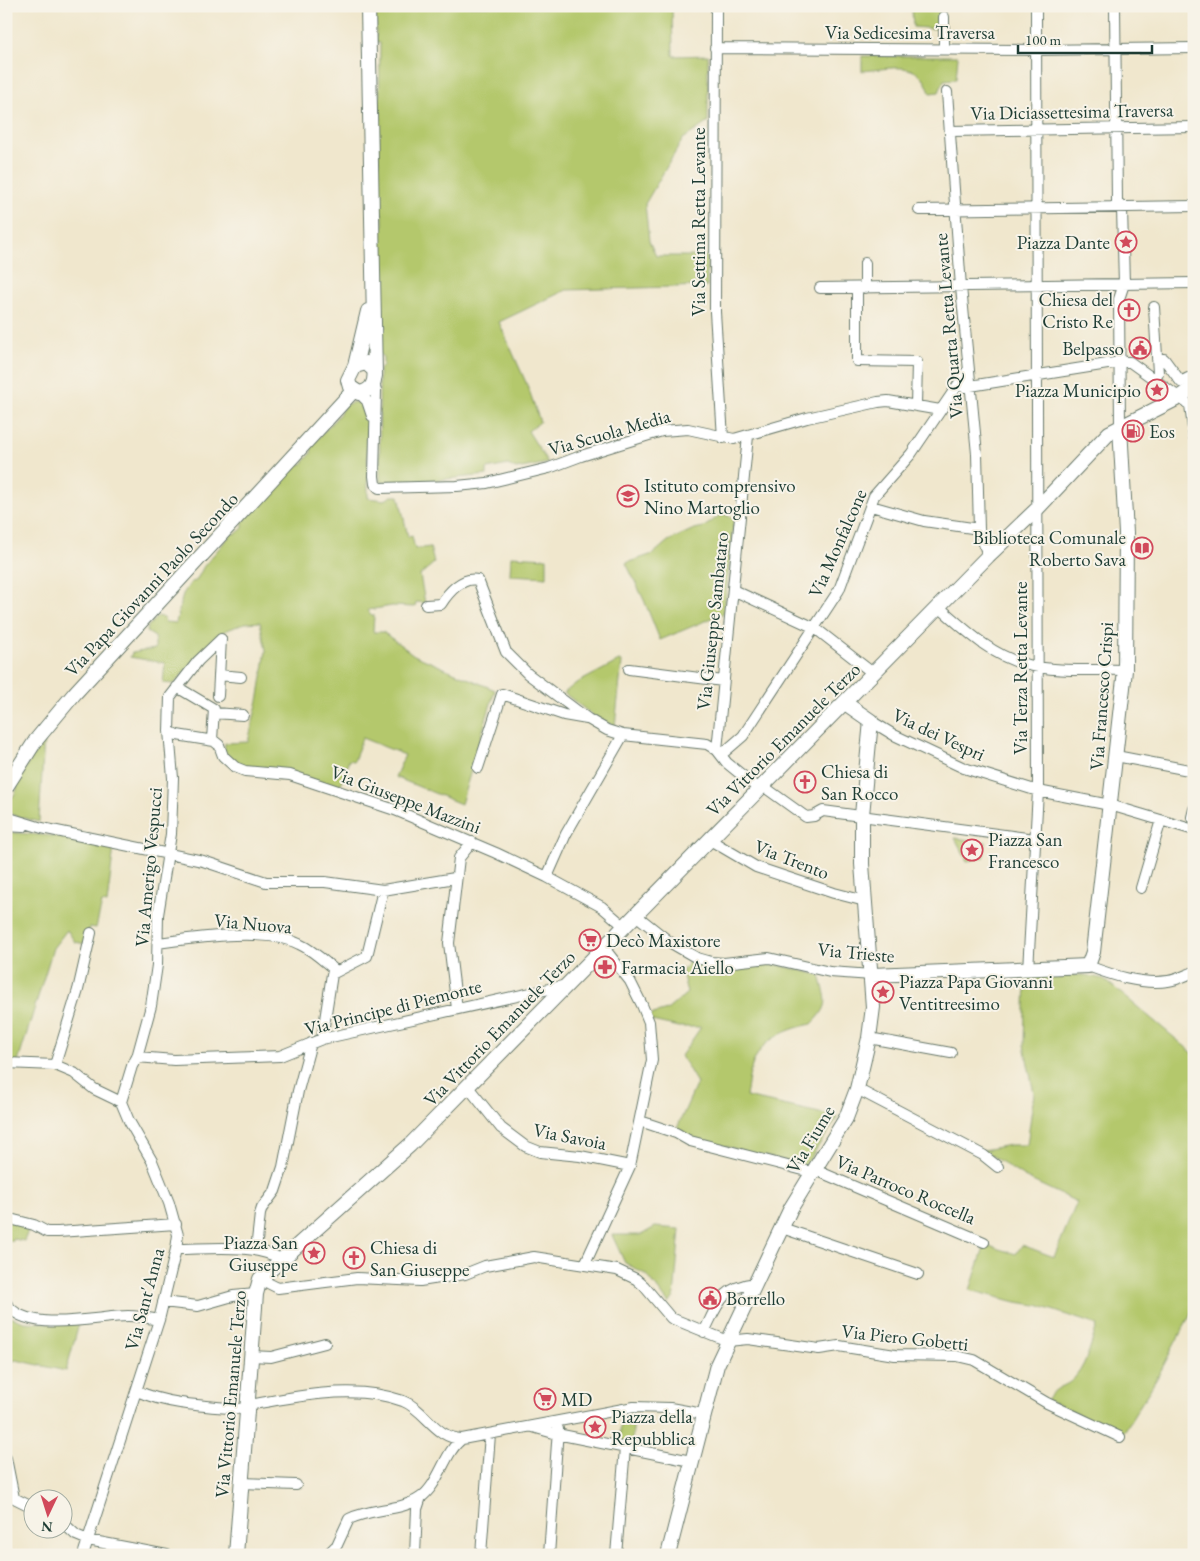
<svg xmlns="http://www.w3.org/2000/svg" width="1200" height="1561" font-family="'EB Garamond',serif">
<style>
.green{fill:#b4c86c;stroke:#6a8250}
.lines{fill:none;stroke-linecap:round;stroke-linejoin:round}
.street-casing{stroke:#68786a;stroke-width:12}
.secondary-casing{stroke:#68786a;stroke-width:16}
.street{stroke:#fff;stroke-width:10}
.secondary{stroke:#fff;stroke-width:14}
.labels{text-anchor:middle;stroke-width:4;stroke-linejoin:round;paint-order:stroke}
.street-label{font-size:19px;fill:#1f3d34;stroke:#f7f3e8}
.poi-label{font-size:19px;fill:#1f3d34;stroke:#f7f3e8;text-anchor:start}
</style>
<rect width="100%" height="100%" fill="#f7f3e8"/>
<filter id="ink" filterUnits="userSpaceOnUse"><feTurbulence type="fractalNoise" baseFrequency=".02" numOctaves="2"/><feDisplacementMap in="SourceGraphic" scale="10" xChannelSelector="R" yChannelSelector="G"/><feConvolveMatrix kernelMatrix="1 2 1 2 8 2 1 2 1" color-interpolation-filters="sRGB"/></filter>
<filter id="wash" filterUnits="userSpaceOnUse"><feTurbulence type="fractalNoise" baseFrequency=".0096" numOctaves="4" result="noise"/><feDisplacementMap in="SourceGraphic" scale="20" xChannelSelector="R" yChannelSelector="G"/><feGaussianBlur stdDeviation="1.12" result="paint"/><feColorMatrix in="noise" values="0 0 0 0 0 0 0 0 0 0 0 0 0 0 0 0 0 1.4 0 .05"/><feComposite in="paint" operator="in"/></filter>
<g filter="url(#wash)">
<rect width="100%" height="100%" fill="#f0e7cd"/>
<path class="green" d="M376 6H672L673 56 708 55V122L683 139 645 204 649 241 656 256H707V286L566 290 499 322 528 387 540 422 528 431 548 463 516 469 508 465 487 469V475L436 480 380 482 379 370 383 366V357L378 353V229L383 226V215L378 211 380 43 376 42Z
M938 6H949V9L940 10 938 29 913 27 912 9H938Z
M862 56H958L956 79 944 80 939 92 930 93C920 58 891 69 862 71Z
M354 402 360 403 367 415 368 498 385 500 392 496H399L408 537 412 536 415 549 430 547 434 563 420 575 425 603 416 602 415 607 392 606 368 610 371 615H374L373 632H383L414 655 495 690 461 804 395 777 405 755 362 738 354 761 349 760 340 787 235 765 224 752 225 743 248 742 259 696 266 650 260 622 245 623 220 633 174 684 163 683 165 663 130 657 132 653 155 649V637L147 632 148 626 158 616 164 618 165 622 176 623 183 594 191 582 196 581 204 566 231 534 237 533 243 528V521L295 465 302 464 311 454 312 445 338 416 345 405Z
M722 514 734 518 724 613 660 640 644 600 626 563 653 554 668 541 694 529 704 527Z
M511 556 547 558V577L510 575Z
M619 661 622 662 615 726 596 718 564 693 575 684Z
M44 739 39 822 13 815 7 810V798L13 797 17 789 16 783Z
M6 832 53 836 114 847 107 904 102 903 96 928 90 927 85 944 75 942 67 930 53 948 18 1062 6 1060Z
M955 838 986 842 984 858 967 861Z
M689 962 720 969 774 964 820 975C826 1000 832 1004 812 1024 791 1028 765 1037 755 1059 749 1070 748 1085 746 1097L838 1117 805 1166 688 1137 677 1128 697 1083 681 1056 701 1027H679L652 1021 650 1015 667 1010 687 993 682 971Z
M1026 975H1084L1104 979 1194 1054V1307L1157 1378 1122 1435 1047 1400C1058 1383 1066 1389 1076 1376 1087 1363 1092 1341 1097 1325L1037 1305 1016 1302 970 1290 985 1245 1016 1254 1022 1245 1054 1257 1077 1202 1024 1177 983 1150 1010 1145H1027L1034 1093 1024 1045Z
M6 1221 30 1226 24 1241 14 1239 6 1243Z
M655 1227 680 1229 674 1297 669 1304 647 1275 625 1263 612 1235H641Z
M6 1315 24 1322 79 1324 66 1371 16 1360 6 1363Z
M634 1415 632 1442 619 1440 622 1416Z"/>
</g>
<g filter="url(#ink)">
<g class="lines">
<g class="street-casing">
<path id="street" d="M716 6 715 312 723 438
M1115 6 1117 202 1122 208 1124 284 1119 299 1120 427
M944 17V49
M715 48 1036 50 1194 48
M947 92 961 287 977 454 979 529 988 556
M950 131 1194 127
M919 210 1194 206
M820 288 1194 283
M857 288V361L917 362 916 406
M865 288V263
M1157 359H1164L1181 382 1188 378
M1153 379 1158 373 1154 307
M374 383 376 390 374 476 375 484 379 488 457 486 487 483 549 468 581 456 662 431 688 429 734 439 807 418 878 402 888 401 940 410
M964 387 1120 362H1130L1194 408
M359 393 367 401 372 416
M1190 405 1194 437
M871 506 924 521 979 529
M733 590 815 628 874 674
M426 605 441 604C448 593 462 576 478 580L506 652 528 674 588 719 607 730 623 735 707 744 717 750 727 763 759 789
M939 607C964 629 992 656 1025 664 1056 673 1093 669 1125 670
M629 669 723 681
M219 675 241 677
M177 687 214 709 212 740
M218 696 221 639
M214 713 243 715
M871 721 894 735 964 768 1038 791 1110 805 1194 830
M169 731 177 735 214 741 219 745 223 756 235 767 245 771 290 775 395 810 496 853 547 877 602 907 625 927
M717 750 748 436
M721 755 743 736 839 590 874 496 911 454 968 370
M1116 756 1194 771
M478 768 502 694 564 715 587 719
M763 786 806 817 814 816 823 811 1035 839
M6 817 42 828 203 861 266 882H325L383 890 455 878
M1192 817 1194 809
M6 826 23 827
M710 840 756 867 834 893 865 901
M547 877 566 834 623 735
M1141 888 1161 820
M637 916 671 943 697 958 711 962 724 963 769 958 830 972 872 975
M158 943C195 938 266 927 299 944 313 950 325 962 336 971
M1088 966C1112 975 1141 985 1168 981 1177 980 1186 975 1194 972
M1028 970 1038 791 1036 6
M457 1009 449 943 459 858 472 842
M869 1038 951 1053
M322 1039 332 974 367 956 383 890
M137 1057 174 1060 280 1056 322 1039 567 985
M6 1063 55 1065 74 1073 94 1089 121 1102
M55 1065 78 990 91 933
M468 1087 501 1128 525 1146 540 1152 580 1156 630 1166
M857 1089 983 1155 998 1167
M640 1121 676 1133 690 1141 811 1172
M813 1169 984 1242
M6 1218 34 1225 47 1232H58L176 1224
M782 1228 918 1274
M176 1249C208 1249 254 1243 281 1259
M256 1250 260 1214 262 1208 275 1191 283 1167 298 1091 311 1043
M585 1264 630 1166 652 1060 649 1022 642 1005 630 981 604 948
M260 1279 278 1288 357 1278 420 1281 465 1274 485 1266 534 1257 617 1270 636 1279 644 1286 671 1318 728 1341 748 1339 819 1349 839 1346 895 1355 957 1356 974 1360 1047 1403 1120 1437
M163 1302 198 1306 233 1296 256 1294
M6 1303C26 1335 97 1316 128 1316 139 1316 149 1318 159 1320
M704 1332C718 1304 721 1287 756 1283
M251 1356 271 1357 325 1343
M137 1391C168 1405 207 1406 242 1409L248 1405C297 1397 353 1383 403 1401 426 1410 435 1438 462 1439L634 1407 670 1408 703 1414
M533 1427 557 1434 691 1461
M6 1458 14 1498 32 1507
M242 1483 296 1485
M62 1522 76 1535 88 1540 167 1555
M83 1555 159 1320 176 1249 178 1235 169 1203 152 1161 129 1121 121 1102 132 1066 137 1057 151 1006 157 965 158 915 171 834 173 778 169 731 170 697 198 661 221 639
M327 1555 337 1545 349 1519C371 1508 401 1511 420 1498 440 1484 444 1452 462 1439
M415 1555 417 1509 421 1497
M481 1555 490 1434
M549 1555 558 1429
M616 1555 625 1448"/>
</g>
<g class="secondary-casing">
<path id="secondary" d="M368 6 375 376
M366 363 374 370C376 382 372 391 359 393L350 387 348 380 355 366Z
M355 366 368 311
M6 787 36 740 75 693 353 391
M872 975 1088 966 1093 952 1125 670 1126 533 1120 427
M236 1555 256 1294 260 1279 410 1145 988 556 1036 510 1109 433 1178 398 1194 387
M668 1555 717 1365 791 1208 846 1118 857 1089 869 1038 873 1007 862 864V815L871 721 845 703"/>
</g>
<use href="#street" class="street"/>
<use href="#secondary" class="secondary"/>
</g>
</g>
<defs>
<g id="sight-ring" transform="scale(1.125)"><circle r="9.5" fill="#f7f3e8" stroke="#d1495b" stroke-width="1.5"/><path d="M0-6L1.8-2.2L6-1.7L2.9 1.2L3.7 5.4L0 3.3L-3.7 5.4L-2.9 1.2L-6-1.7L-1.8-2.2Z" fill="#d1495b"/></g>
<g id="church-ring" transform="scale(1.125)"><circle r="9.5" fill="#f7f3e8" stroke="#d1495b" stroke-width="1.5"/><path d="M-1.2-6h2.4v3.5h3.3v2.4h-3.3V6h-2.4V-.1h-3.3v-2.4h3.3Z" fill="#d1495b"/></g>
<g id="civic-ring" transform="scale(1.125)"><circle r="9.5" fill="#f7f3e8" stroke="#d1495b" stroke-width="1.5"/><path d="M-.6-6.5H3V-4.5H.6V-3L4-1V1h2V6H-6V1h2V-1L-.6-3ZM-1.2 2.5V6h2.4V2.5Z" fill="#d1495b"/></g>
<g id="fuel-ring" transform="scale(1.125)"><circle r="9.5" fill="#f7f3e8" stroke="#d1495b" stroke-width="1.5"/><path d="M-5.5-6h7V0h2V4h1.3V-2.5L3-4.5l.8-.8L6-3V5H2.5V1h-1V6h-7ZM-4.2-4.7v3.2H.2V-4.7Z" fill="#d1495b"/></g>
<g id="school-ring" transform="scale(1.125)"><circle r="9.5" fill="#f7f3e8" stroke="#d1495b" stroke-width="1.5"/><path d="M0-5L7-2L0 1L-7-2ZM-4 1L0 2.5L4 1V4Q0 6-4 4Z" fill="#d1495b"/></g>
<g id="library-ring" transform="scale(1.125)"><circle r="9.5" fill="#f7f3e8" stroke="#d1495b" stroke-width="1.5"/><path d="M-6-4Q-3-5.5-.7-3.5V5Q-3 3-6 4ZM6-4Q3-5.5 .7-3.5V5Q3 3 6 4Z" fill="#d1495b"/></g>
<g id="supermarket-ring" transform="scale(1.125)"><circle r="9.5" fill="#f7f3e8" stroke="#d1495b" stroke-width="1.5"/><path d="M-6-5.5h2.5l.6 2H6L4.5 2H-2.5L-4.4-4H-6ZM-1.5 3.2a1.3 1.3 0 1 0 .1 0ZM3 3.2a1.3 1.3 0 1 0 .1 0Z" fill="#d1495b"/></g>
<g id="pharmacy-ring" transform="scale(1.125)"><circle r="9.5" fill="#f7f3e8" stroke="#d1495b" stroke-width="1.5"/><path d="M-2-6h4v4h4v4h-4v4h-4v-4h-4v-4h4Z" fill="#d1495b"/></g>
</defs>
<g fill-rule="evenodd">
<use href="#sight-ring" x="1126" y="242"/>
<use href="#church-ring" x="1129" y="310"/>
<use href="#civic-ring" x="1140" y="348"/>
<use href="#sight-ring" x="1157" y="390"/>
<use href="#fuel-ring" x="1133" y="431"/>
<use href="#school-ring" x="628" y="496"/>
<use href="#library-ring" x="1142" y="548"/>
<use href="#church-ring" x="805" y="782"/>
<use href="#sight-ring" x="972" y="850"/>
<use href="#supermarket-ring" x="590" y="940"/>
<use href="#pharmacy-ring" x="605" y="967"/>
<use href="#sight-ring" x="883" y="992"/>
<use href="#sight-ring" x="314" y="1253"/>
<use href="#church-ring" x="354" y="1258"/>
<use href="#civic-ring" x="710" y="1298"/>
<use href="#supermarket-ring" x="545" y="1399"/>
<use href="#sight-ring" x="595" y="1427"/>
</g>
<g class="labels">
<g class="street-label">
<text x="910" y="39">Via Sedicesima Traversa</text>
<text transform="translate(1072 111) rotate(-1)" y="7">Via Diciassettesima Traversa</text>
<text transform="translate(698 222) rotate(-90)" y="7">Via Settima Retta Levante</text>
<text transform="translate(948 326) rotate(-95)" y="7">Via Quarta Retta Levante</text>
<text transform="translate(609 432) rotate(-16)" y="7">Via Scuola Media</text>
<text transform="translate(837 543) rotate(-66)" y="7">Via Monfalcone</text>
<text transform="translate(151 584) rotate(-47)" y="7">Via Papa Giovanni Paolo Secondo</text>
<text transform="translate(712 621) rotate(-84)" y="7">Via Giuseppe Sambataro</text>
<text transform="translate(1020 668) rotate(-90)" y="7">Via Terza Retta Levante</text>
<text transform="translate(1101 696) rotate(-86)" y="7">Via Francesco Crispi</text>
<text transform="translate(939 734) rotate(25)" y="7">Via dei Vespri</text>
<text transform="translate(783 739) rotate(-45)" y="7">Via Vittorio Emanuele Terzo</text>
<text transform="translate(406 799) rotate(21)" y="7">Via Giuseppe Mazzini</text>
<text transform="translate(792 859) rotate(21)" y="7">Via Trento</text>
<text transform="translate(148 867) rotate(-85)" y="7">Via Amerigo Vespucci</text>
<text transform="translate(253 923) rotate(5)" y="7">Via Nuova</text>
<text transform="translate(856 952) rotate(5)" y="7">Via Trieste</text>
<text transform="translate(393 1007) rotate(-14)" y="7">Via Principe di Piemonte</text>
<text transform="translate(499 1028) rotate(-46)" y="7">Via Vittorio Emanuele Terzo</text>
<text transform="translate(570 1136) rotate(11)" y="7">Via Savoia</text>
<text transform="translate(810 1139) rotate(-59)" y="7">Via Fiume</text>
<text transform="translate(906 1189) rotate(23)" y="7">Via Parroco Roccella</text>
<text transform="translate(144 1299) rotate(-75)" y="7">Via Sant'Anna</text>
<text transform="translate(905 1337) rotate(6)" y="7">Via Piero Gobetti</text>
<text transform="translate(230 1394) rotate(-85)" y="7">Via Vittorio Emanuele Terzo</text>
</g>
<g class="poi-label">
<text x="1110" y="249" text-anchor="end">Piazza Dante</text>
<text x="1113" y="306" text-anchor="end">Chiesa del<tspan x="1113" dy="22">Cristo Re</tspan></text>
<text x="1124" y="355" text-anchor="end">Belpasso</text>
<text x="1141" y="397" text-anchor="end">Piazza Municipio</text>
<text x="1149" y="438">Eos</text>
<text x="644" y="492">Istituto comprensivo<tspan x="644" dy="22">Nino Martoglio</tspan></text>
<text x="1126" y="544" text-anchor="end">Biblioteca Comunale<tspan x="1126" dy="22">Roberto Sava</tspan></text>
<text x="821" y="778">Chiesa di<tspan x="821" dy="22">San Rocco</tspan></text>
<text x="988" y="846">Piazza San<tspan x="988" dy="22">Francesco</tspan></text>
<text x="606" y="947">Decò Maxistore</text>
<text x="621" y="974">Farmacia Aiello</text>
<text x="899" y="988">Piazza Papa Giovanni<tspan x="899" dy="22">Ventitreesimo</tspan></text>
<text x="298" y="1249" text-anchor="end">Piazza San<tspan x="298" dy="22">Giuseppe</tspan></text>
<text x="370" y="1254">Chiesa di<tspan x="370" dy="22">San Giuseppe</tspan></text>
<text x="726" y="1305">Borrello</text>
<text x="561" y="1406">MD</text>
<text x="611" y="1423">Piazza della<tspan x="611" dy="22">Repubblica</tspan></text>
</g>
</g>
<rect width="1200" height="1561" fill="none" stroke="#f7f3e8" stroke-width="25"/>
<g transform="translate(48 1514) rotate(184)"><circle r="24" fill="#f7f3e8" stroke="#a1aaa0"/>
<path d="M0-4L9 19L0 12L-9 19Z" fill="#d1495b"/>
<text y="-8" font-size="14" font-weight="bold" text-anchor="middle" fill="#1f3d34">N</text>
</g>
<path d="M1018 45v8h134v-8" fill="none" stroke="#1f3d34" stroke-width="2.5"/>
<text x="1025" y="45" font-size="15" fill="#1f3d34" stroke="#f7f3e8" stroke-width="4" paint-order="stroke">100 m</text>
</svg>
